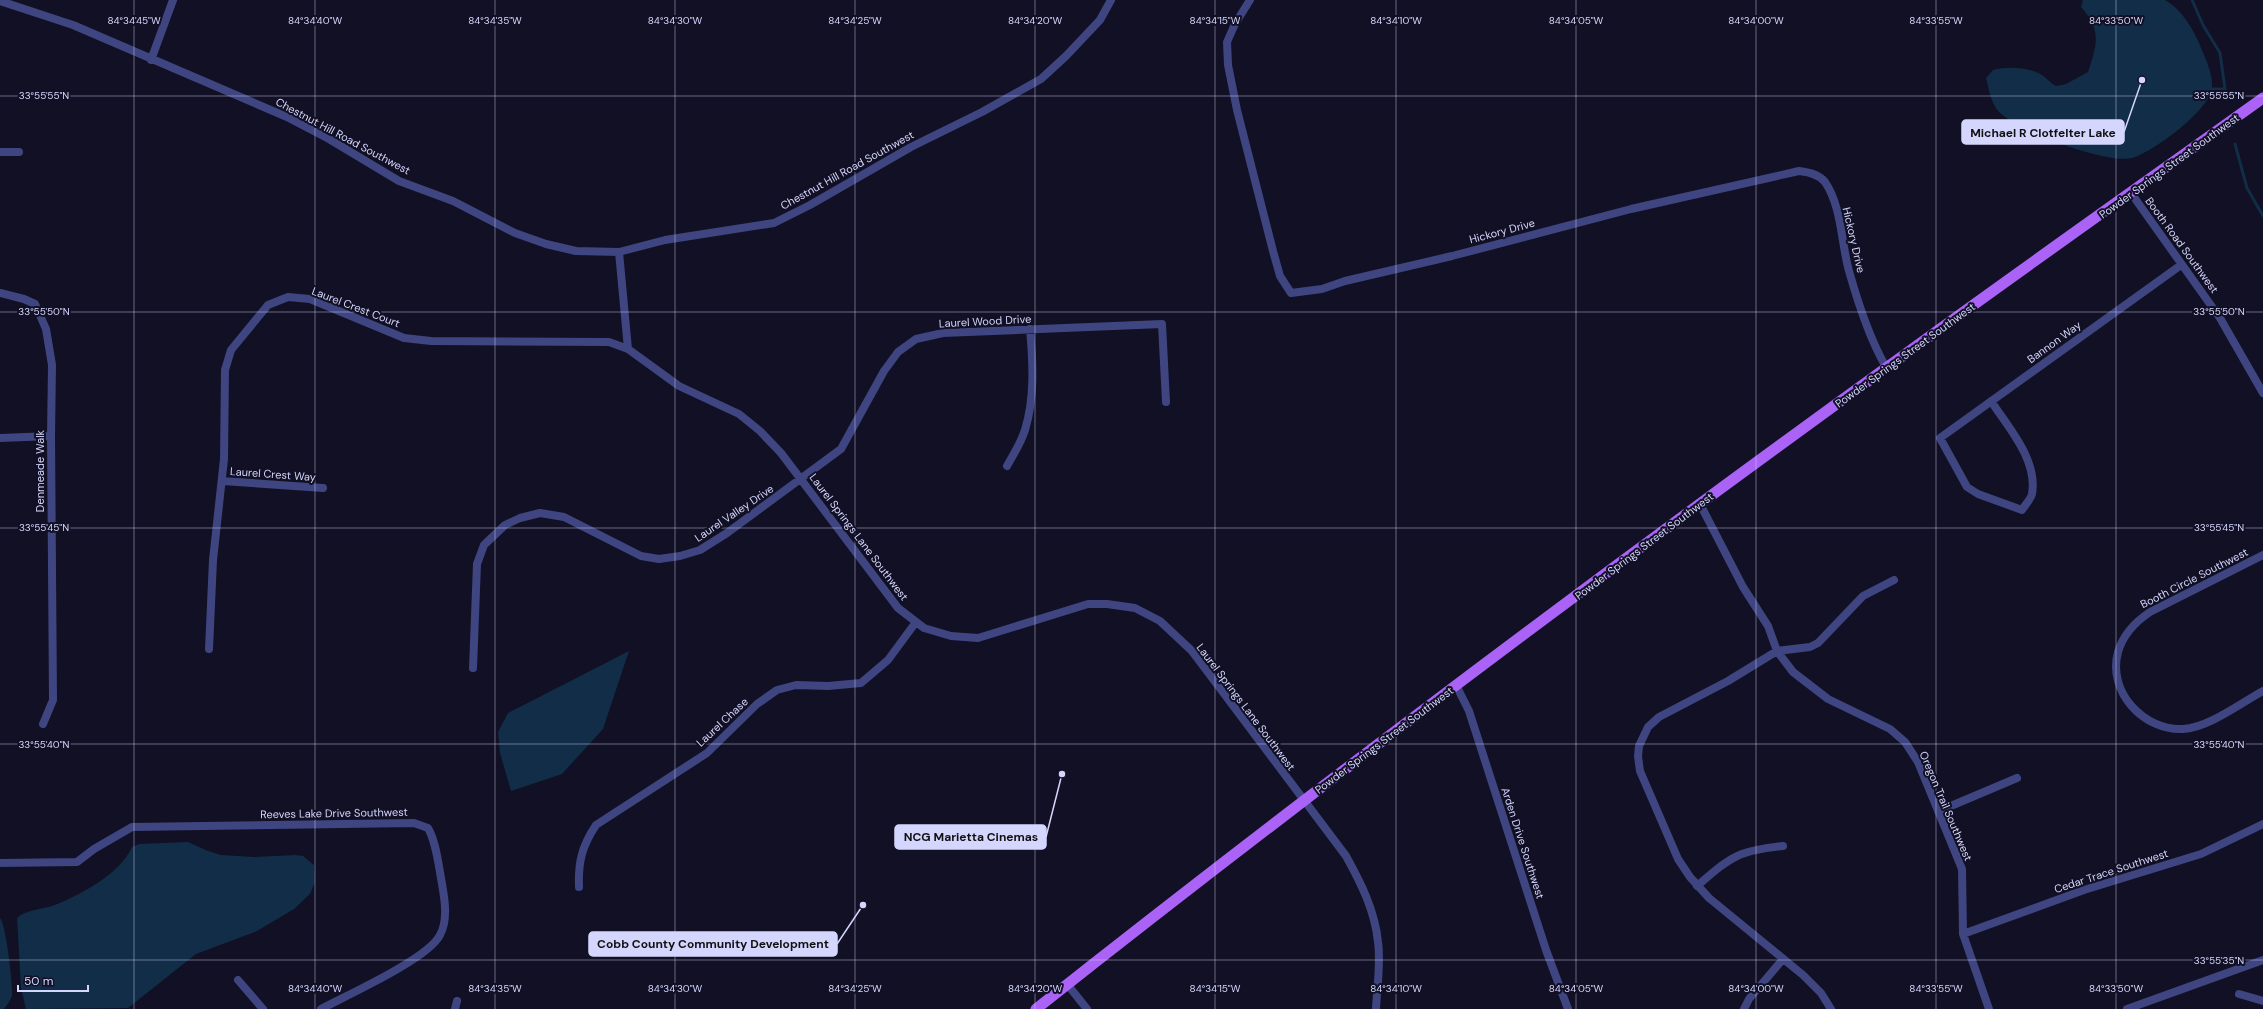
<svg xmlns="http://www.w3.org/2000/svg" width="2263" height="1009" font-family="'DM Sans',sans-serif">
<style>
.water{fill:#112d47}
.lines{fill:none;stroke-linecap:round;stroke-linejoin:round}
.stream{stroke:#112d47;stroke-width:3}
.minor{stroke:#3e4580;stroke-width:8}
.primary{stroke:#aa63f6;stroke-width:11}
.ticks{fill:none;stroke:#d5d6fd;stroke-width:1;stroke-opacity:0.45}
.labels{text-anchor:middle;stroke-width:4;stroke-linejoin:round;paint-order:stroke}
.street-label{font-size:11px;fill:#d5d6fd;stroke:#111024}
.ticks-label{font-size:10px;text-anchor:middle;fill:#d5d6fd;stroke:#111024;stroke-width:4;stroke-linejoin:round;paint-order:stroke}
.leader{fill:none;stroke:#d5d6fd;stroke-width:1.5}
.callout-dot{fill:#d5d6fd;stroke:#111024;stroke-width:1.5}
.callout{fill:#d5d6fd;stroke:#d5d6fd;stroke-width:1.5}
.callout-label{font-size:12px;text-anchor:middle;font-weight:bold;fill:#111}
</style>
<rect width="100%" height="100%" fill="#111024"/>
<path class="water" d="M2083 0H2165C2183 10 2195 32 2202 50 2207 62 2213 75 2212 88 2210 110 2152 153 2132 158 2105 164 2018 131 1999 112 1991 103 1989 90 1986 78L1993 70C2006 66 2030 67 2042 75 2047 78 2050 83 2056 86L2066 84 2088 72C2097 44 2102 31 2081 7Z
M629 651 603 729 562 774 511 791 500 753 498 732 508 713Z
M188 842 208 851 221 855 254 857 295 855 303 856 314 865 315 882 310 894 294 909 257 931 196 954 128 1008 26 1009 21 988 17 918C25 910 42 909 52 906 79 896 120 874 132 847L139 844Z
M0 918C6 924 13 985 12 995 11 1000 7 1005 4 1009H0Z"/>
<g class="lines">
<path class="stream" d="M2192 0 2203 25 2220 53 2225 89
M2212 89H2225L2228 99
M2235 144 2247 188 2263 216"/>
<path class="minor" d="M1250 0 1235 24 1227 42 1228 65 1237 110 1273 251 1280 276 1291 293 1322 289 1345 281 1452 256 1631 209 1799 171C1808 172 1819 174 1825 182 1842 207 1841 243 1849 271 1858 303 1869 338 1886 367
M0 1 73 25 287 117 329 139 399 181 453 201 515 233 546 244 576 251 619 252 665 240 774 223 810 205 911 147 982 112 1041 79 1066 56 1100 20 1111 0
M151 60 173 0
M0 152H19
M2131 193 2220 318 2263 393
M619 252 628 349 679 386 739 414 760 431 781 453 898 608 924 628 951 636 978 638 1088 604H1107L1135 608 1160 621 1192 651 1346 856C1361 883 1375 911 1378 942 1381 963 1377 987 1376 1009
M0 293 24 299 35 304 46 329 52 365 51 436 53 700 43 724
M1991 401C2008 427 2038 460 2032 494 2031 499 2025 505 2022 510L1978 494 1967 487 1940 438 2181 265
M0 438 51 436
M1007 466C1013 455 1021 443 1025 430 1035 397 1033 363 1030 329
M222 481 323 488
M1700 504 1743 587 1768 626 1777 651 1793 672 1828 699 1890 729 1905 742 1918 762 1962 869 1963 934 1989 1009
M2263 555 2150 612C2135 622 2123 635 2118 652 2107 692 2144 731 2183 729 2208 728 2241 703 2263 691
M209 649 213 560 224 459 225 370 231 350 268 305 288 297 310 299 404 338 431 341 609 342 628 349
M473 668 477 564 484 545 505 525 520 518 540 513 564 517 641 556 659 559 680 556 700 550 727 533 841 449 884 371 898 352 916 339 943 333 1162 324 1166 402
M1456 685 1469 711 1546 950 1568 1009
M1939 811 2017 778
M0 863 77 862 94 849 132 827 414 823 428 828C436 842 438 862 441 878 444 895 449 919 440 935 428 959 347 995 321 1009
M1697 886C1732 856 1737 851 1783 846
M579 887C578 862 582 846 596 825L707 753 757 704 777 690 796 685 828 686 861 683 888 660 916 622
M1963 934 2084 890 2201 854 2263 824
M238 980 263 1009
M1067 984 1087 1009
M2239 994 2263 1001
M455 1009 457 1001
M1744 1009 1749 999 1783 959
M1831 1009 1821 993 1803 975 1709 898 1690 877 1678 859 1640 771 1638 756 1639 746 1648 727 1659 717 1728 681 1777 651 1810 647 1818 643 1863 596 1894 580
M2127 1009 2263 960"/>
<path class="primary" d="M1036 1009C1313 790 1596 578 1882 371 2008 279 2136 189 2263 98"/>
</g>
<path class="ticks" d="M134 0V1009M315 0V1009M495 0V1009M675 0V1009M855 0V1009M1035 0V1009M1215 0V1009M1396 0V1009M1576 0V1009M1756 0V1009M1936 0V1009M2116 0V1009M0 96H2263M0 312H2263M0 528H2263M0 744H2263M0 960H2263"/>
<g class="labels">
<g class="street-label">
<text transform="translate(343 136) rotate(28)" y="4">Chestnut Hill Road Southwest</text>
<text transform="translate(2169 166) rotate(-36)" y="4">Powder Springs Street Southwest</text>
<text transform="translate(847 170) rotate(-29)" y="4">Chestnut Hill Road Southwest</text>
<text transform="translate(1502 231) rotate(-15)" y="4">Hickory Drive</text>
<text transform="translate(1854 240) rotate(77)" y="4">Hickory Drive</text>
<text transform="translate(2182 245) rotate(54)" y="4">Booth Road Southwest</text>
<text transform="translate(356 307) rotate(21)" y="4">Laurel Crest Court</text>
<text transform="translate(985 321) rotate(-3)" y="4">Laurel Wood Drive</text>
<text transform="translate(2054 342) rotate(-36)" y="4">Bannon Way</text>
<text transform="translate(1905 355) rotate(-36)" y="4">Powder Springs Street Southwest</text>
<text transform="translate(40 471) rotate(-90)" y="4">Denmeade Walk</text>
<text transform="translate(273 474) rotate(4)" y="4">Laurel Crest Way</text>
<text transform="translate(734 513) rotate(-34)" y="4">Laurel Valley Drive</text>
<text transform="translate(859 537) rotate(53)" y="4">Laurel Springs Lane Southwest</text>
<text transform="translate(1644 546) rotate(-37)" y="4">Powder Springs Street Southwest</text>
<text transform="translate(2194 578) rotate(-27)" y="4">Booth Circle Southwest</text>
<text transform="translate(1246 707) rotate(53)" y="4">Laurel Springs Lane Southwest</text>
<text transform="translate(722 722) rotate(-43)" y="4">Laurel Chase</text>
<text transform="translate(1384 740) rotate(-37)" y="4">Powder Springs Street Southwest</text>
<text transform="translate(1946 806) rotate(67)" y="4">Oregon Trail Southwest</text>
<text transform="translate(334 813) rotate(-1)" y="4">Reeves Lake Drive Southwest</text>
<text transform="translate(1523 843) rotate(72)" y="4">Arden Drive Southwest</text>
<text transform="translate(2111 871) rotate(-18)" y="4">Cedar Trace Southwest</text>
</g>
</g>
<g class="ticks-label">
<text x="134" y="24">84°34'45"W</text>
<text x="315" y="24">84°34'40"W</text>
<text x="495" y="24">84°34'35"W</text>
<text x="675" y="24">84°34'30"W</text>
<text x="855" y="24">84°34'25"W</text>
<text x="1035" y="24">84°34'20"W</text>
<text x="1215" y="24">84°34'15"W</text>
<text x="1396" y="24">84°34'10"W</text>
<text x="1576" y="24">84°34'05"W</text>
<text x="1756" y="24">84°34'00"W</text>
<text x="1936" y="24">84°33'55"W</text>
<text x="2116" y="24">84°33'50"W</text>
<text x="44" y="99">33°55'55"N</text>
<text x="2219" y="99">33°55'55"N</text>
<text x="44" y="315">33°55'50"N</text>
<text x="2219" y="315">33°55'50"N</text>
<text x="44" y="531">33°55'45"N</text>
<text x="2219" y="531">33°55'45"N</text>
<text x="44" y="748">33°55'40"N</text>
<text x="2219" y="748">33°55'40"N</text>
<text x="2219" y="964">33°55'35"N</text>
<text x="315" y="992">84°34'40"W</text>
<text x="495" y="992">84°34'35"W</text>
<text x="675" y="992">84°34'30"W</text>
<text x="855" y="992">84°34'25"W</text>
<text x="1035" y="992">84°34'20"W</text>
<text x="1215" y="992">84°34'15"W</text>
<text x="1396" y="992">84°34'10"W</text>
<text x="1576" y="992">84°34'05"W</text>
<text x="1756" y="992">84°34'00"W</text>
<text x="1936" y="992">84°33'55"W</text>
<text x="2116" y="992">84°33'50"W</text>
</g>
<path class="leader" d="M2142 80L2124 132M1062 774L1046 837M863 905L837 944"/>
<g class="callout-dot">
<circle cx="2142" cy="80" r="4"/>
<circle cx="1062" cy="774" r="4"/>
<circle cx="863" cy="905" r="4"/>
</g>
<g class="callout">
<rect x="1962" y="120" width="162" height="24" rx="4"/>
<rect x="895" y="825" width="151" height="24" rx="4"/>
<rect x="589" y="932" width="248" height="24" rx="4"/>
</g>
<g class="callout-label">
<text x="2043" y="137">Michael R Clotfelter Lake</text>
<text x="971" y="841">NCG Marietta Cinemas</text>
<text x="713" y="948">Cobb County Community Development</text>
</g>
<path d="M18 985v6h70v-6" fill="none" stroke="#d5d6fd" stroke-width="2"/>
<text x="24" y="985" font-size="12" fill="#d5d6fd" stroke="#111024" stroke-width="3" paint-order="stroke">50 m</text>
</svg>
